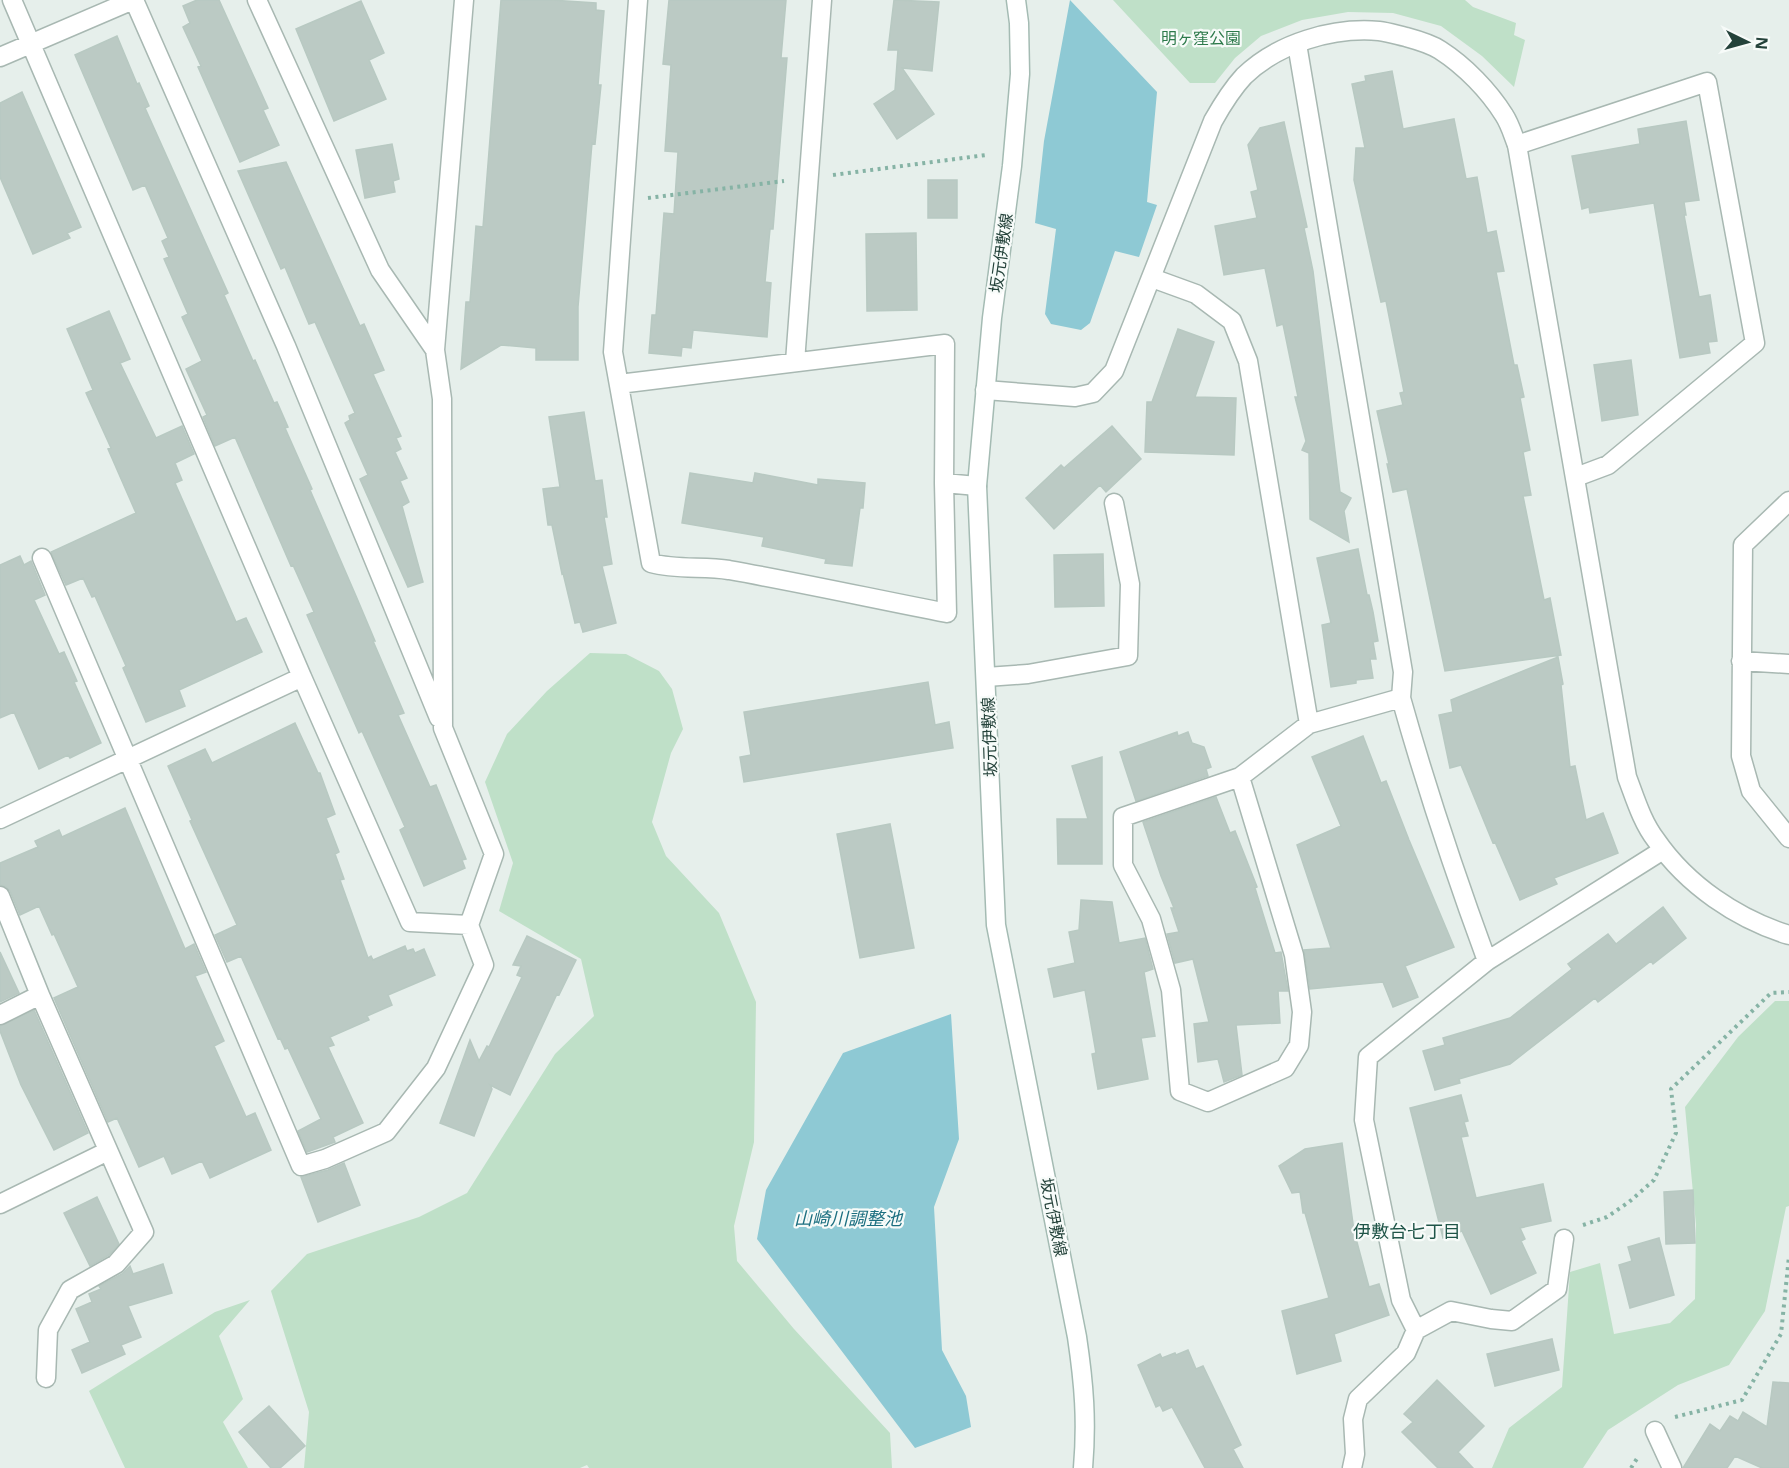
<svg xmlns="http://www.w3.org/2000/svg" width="1789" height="1468" font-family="'Noto Sans','Noto Sans JP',sans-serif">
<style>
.green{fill:#bfe0c8}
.water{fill:#8ec9d4}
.building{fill:#bbcac4;stroke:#b8c9c2;stroke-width:1.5}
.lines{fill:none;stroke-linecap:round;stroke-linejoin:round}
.minor-casing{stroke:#a8b8b2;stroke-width:21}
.tertiary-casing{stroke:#a8b8b2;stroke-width:21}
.secondary-casing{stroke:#a4bbb3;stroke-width:21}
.path{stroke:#86b3a5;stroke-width:4;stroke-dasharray:3 4.5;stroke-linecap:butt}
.minor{stroke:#fff;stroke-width:18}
.tertiary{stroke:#fff;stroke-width:18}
.secondary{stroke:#fff;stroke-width:18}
.labels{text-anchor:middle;stroke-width:4.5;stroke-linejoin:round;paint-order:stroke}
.park-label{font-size:16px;fill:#2d7a4b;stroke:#f7fbf9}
.street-label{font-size:16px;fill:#24423a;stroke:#f7fbf9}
.water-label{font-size:18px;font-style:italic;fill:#1c6f80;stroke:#f7fbf9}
.neighbourhood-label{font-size:18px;fill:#1f5548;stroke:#f7fbf9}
</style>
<rect width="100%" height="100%" fill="#e6efeb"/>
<path class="green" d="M1113 0H1465L1473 7 1516 23 1514 35 1525 40 1514 87 1482 56 1441 26 1393 13 1348 12 1302 20 1261 36 1235 58 1215 83H1190Z
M590 653 626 654 659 671 672 689 683 729 671 753 652 822 666 856 719 913 756 1002 754 1142 734 1226 737 1261 794 1329 890 1433 892 1468H589L587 1465 580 1468H304L309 1412 271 1291 307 1254 419 1217 467 1193 555 1054 594 1016 581 959 499 911 513 863 485 782 507 734 547 691Z
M1775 1001H1789V1206L1786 1207 1765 1311 1729 1365 1678 1385 1608 1430 1583 1468H1492L1509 1428 1562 1387 1570 1272 1600 1263 1614 1334 1670 1323 1695 1299 1696 1225 1685 1107 1738 1037Z
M250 1300 219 1336 243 1399 223 1422 248 1468H125L89 1391 215 1312Z"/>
<path class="water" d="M1070 0 1157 92 1147 202 1157 205 1139 257 1115 251 1090 323 1081 330 1051 324 1045 314 1056 229 1035 223 1044 141Z
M951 1014 959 1139 934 1207 942 1350 966 1396 971 1427 915 1448 757 1239 766 1190 843 1053Z"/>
<path class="building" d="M197 0H219L268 108 263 110 279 145 240 162 198 67 201 66 183 27 190 23 183 6Z
M501 0H551L596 3V10L604 11 598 85H601L595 144 592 143 578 307V360H536V348L501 345 461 369 466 302H470L476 226 483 227Z
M669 0H786L781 58H787L773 229H770L765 282 771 283 767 337 693 330 691 348 682 347 681 356 649 353 652 315H656L664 213 674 214 678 152 665 151 671 65 663 64Z
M894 0 939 2 932 71 902 68 934 114 897 139 874 104 895 90 898 50H888Z
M361 1 384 53 369 60 386 99 334 121 296 29Z
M117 36 137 84 139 83 149 106 145 108 228 293 224 295 253 361 255 360 274 403 277 402 288 427 285 428 312 489 310 490 356 596 375 641H373L404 713 398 715 430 787 436 785 466 859 462 860 465 868 424 886 400 830 405 827 362 731 359 733 307 615 314 612 293 565 291 566 235 437 215 446 203 417 207 415 186 369 202 361 182 317 188 314 164 259 169 257 162 241 168 238 145 185 133 190 75 55Z
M1392 71 1403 129 1454 119 1466 179 1477 177 1487 233 1496 231 1504 271 1496 272 1514 365H1517L1524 397 1520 398 1530 450 1523 452 1531 495 1523 496 1544 600 1550 598 1561 655 1445 671 1407 489 1393 492 1387 464H1389L1377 411 1403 405 1400 393 1404 392 1386 301 1381 302 1354 180 1356 148H1365L1352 84 1366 81 1365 76Z
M22 92 81 227 67 233 70 238 33 254 0 177V103Z
M1686 121 1699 200 1684 202 1686 215H1684L1699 297 1710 295 1717 341 1708 342 1710 353 1680 358 1654 203 1590 213 1589 207 1582 209 1572 156 1640 144 1638 129Z
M1284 122 1307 227 1304 228 1313 271 1340 492 1351 498 1344 511 1349 542 1310 519 1309 453 1302 450 1306 441 1295 397H1298L1283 324 1277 326 1265 268 1224 275 1215 226 1257 218 1251 192 1258 190 1248 145 1260 128Z
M392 144 399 179 393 181 395 192 365 198 356 150Z
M286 162 360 326 364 324 384 370 373 374 401 436 396 438 401 449 395 452 407 478 400 481 409 502 402 506 423 582 408 587 360 479 368 475 345 423 350 420 349 416 355 413 315 322 309 324 285 267 281 269 238 171Z
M928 180H957V218H928Z
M916 233 917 310 867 311 866 234Z
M109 311 130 359 120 363 156 438 182 426 194 454 175 463 182 480 175 483 236 622 246 618 262 652 179 690 185 706 146 722 123 668 126 666 95 596 92 597 83 578 66 585 51 552 136 513 108 449 111 448 86 393 93 390 67 329Z
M1178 329 1214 342 1195 397 1236 398 1234 455 1145 452 1147 402H1152Z
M1631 360 1638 415 1602 421 1594 365Z
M584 412 595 481 602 480 607 517H604L612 564 602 566 616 623 583 632 580 622 575 623 563 573 562 574 552 525H548L543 489 560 487 549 417Z
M1112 426 1141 459 1106 492 1100 485 1054 529 1026 498 1061 465 1064 468Z
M690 473 753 483 755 473 818 485V479L865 483 863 508H860L852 566 825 563 826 559 762 546 764 537 682 523Z
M1358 549 1367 595H1369L1373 612 1378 641 1373 642 1376 659H1370L1373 678 1356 680V683L1331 687 1322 625 1331 623 1317 558Z
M1103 554 1104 606 1055 607 1054 555Z
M20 556 24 565 31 561 45 595 34 600 59 654 64 652 77 681 74 682 101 743 70 758 68 755 39 769 14 712 0 718V565Z
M1558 657 1563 684 1561 685 1570 767 1575 766 1586 820 1603 813 1618 853 1554 878 1557 884 1520 900 1495 842 1493 843 1461 765 1450 768 1439 715 1453 712 1451 700Z
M928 682 935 725 949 722 953 748 744 782 740 757 751 755 744 712Z
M295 723 318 773H320L335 814 326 818 339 852 335 854 344 879 340 880 368 958 371 956 373 960 405 946 407 951 413 949 415 953 424 949 435 975 388 995 392 1005 367 1016 369 1020 330 1037 334 1045 328 1047 363 1123 333 1137 335 1142 307 1152 298 1131 321 1119 288 1048 285 1049 280 1038 278 1039 241 956 227 962 215 935 237 925 190 821 192 820 168 766 205 749 212 763Z
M1177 732 1178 736 1188 732 1192 743 1204 747 1211 767 1206 769 1208 776 1136 801 1120 752Z
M1363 736 1381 783 1386 781 1409 840 1454 947 1405 966 1418 997 1393 1007 1383 982 1310 989 1304 950 1331 948 1297 845 1341 826 1312 757Z
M1102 757V864H1058L1057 819H1088L1072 766Z
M1216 797 1230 833 1235 831 1257 887 1255 888 1275 953 1281 952 1288 991H1278L1280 1023 1236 1025 1242 1075 1224 1082 1218 1059 1198 1062 1194 1024 1209 1022 1193 959 1175 963 1167 934 1179 932 1171 908H1174L1161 876 1143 822Z
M125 808 185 949 194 944 206 972 195 976 224 1041 214 1046 246 1117 255 1113 271 1150 210 1178 202 1161 172 1174 164 1156 139 1167 117 1118 108 1122 54 998 78 987 54 934 52 935 39 906 20 915 10 891 6 887 0 885V863L38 847 35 841 59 830 62 837Z
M890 824 914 948 860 958 837 834Z
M1081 900 1112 902 1119 943 1145 938 1153 969 1144 972 1155 1036 1141 1038 1148 1079 1098 1089 1092 1054 1096 1053 1085 990 1054 997 1048 969 1075 963 1069 932 1079 930Z
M1663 907 1686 938 1653 964 1651 961 1598 1002 1595 998 1510 1064 1459 1079 1460 1083 1435 1090 1423 1051 1445 1045 1443 1038 1510 1018 1572 969 1568 964 1608 934 1616 944Z
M527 936 576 960 559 995 557 994 510 1095 490 1085 492 1089 474 1136 440 1123 470 1040 479 1061 487 1046 489 1047 522 977 517 975 521 966 513 965Z
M0 952 19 993 0 1002Z
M34 1010 88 1133 54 1150 21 1085 0 1031V1026Z
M1461 1095 1468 1121 1464 1122 1468 1136 1461 1137 1476 1198 1543 1184 1551 1221 1520 1228 1525 1239 1521 1241 1536 1273 1491 1294 1462 1231 1443 1238 1410 1108Z
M1342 1143 1354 1231 1369 1287 1379 1284 1389 1315 1334 1334 1341 1361 1297 1374 1282 1311 1329 1298 1305 1213H1303L1300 1192 1292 1193 1279 1166 1305 1149Z
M344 1163 360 1205 318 1222 301 1177 328 1170Z
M1693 1190 1695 1243 1666 1244 1664 1192Z
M97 1197 119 1244 109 1255 90 1266 64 1213Z
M1659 1238 1674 1295 1630 1308 1619 1265 1632 1261 1628 1247Z
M163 1264 172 1293 128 1306 141 1337 121 1345 125 1354 82 1373 72 1350 90 1342 76 1309 92 1302 89 1294 101 1289 99 1286 122 1274 130 1266 133 1274Z
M1552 1339 1559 1370 1495 1386 1487 1354Z
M1188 1350 1196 1369 1203 1366 1241 1445 1233 1449 1243 1468H1205L1172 1407 1163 1411 1160 1405 1156 1407 1138 1365 1160 1354 1162 1358 1175 1353 1176 1355Z
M1437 1380 1484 1426 1458 1452 1473 1468H1438L1402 1432 1413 1422 1404 1414Z
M1773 1382 1789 1383V1468H1762L1735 1456 1727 1468H1683L1710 1424 1720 1431 1730 1416 1738 1421 1743 1412 1767 1427Z
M269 1406 305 1446 280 1468H271L239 1432Z"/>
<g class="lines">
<g class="minor-casing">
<path id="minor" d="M134 0 286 346 439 718
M257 0 380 270 435 350
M1297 44 1403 672 1401 698
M0 57 133 0
M1517 145 1707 82 1755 343 1608 465 1576 477
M1152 278 1196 294 1232 321 1248 361 1309 724 1240 777 1123 817V865L1151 919 1171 990 1180 1091 1208 1102 1285 1068 1299 1045 1302 1012 1294 955 1240 777
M795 362 822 0
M619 384 945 344 944 483 947 613C875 599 802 583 729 570 703 566 676 570 651 563L613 352 638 0
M944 483 977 486
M1789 501 1743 545 1741 756 1751 791 1789 838
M42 558 301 1166 325 1159 386 1132 436 1068 484 965 469 925 494 854 443 728 442 399 435 350 464 0
M1741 661 1789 664
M302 677 410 922 469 925
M986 677 1028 674 1128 656 1130 584 1114 503
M1309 724 1401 698C1426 787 1455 874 1487 961
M0 819 302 677 12 0
M0 896 40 995 144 1232 116 1264 70 1290 48 1330 46 1378
M0 1015 40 995
M0 1204 108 1151
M1564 1239 1557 1289 1512 1321 1491 1319 1451 1311 1416 1330 1401 1300 1364 1120 1368 1057 1487 961 1663 850
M1655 1431 1672 1468
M1352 1468 1355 1454 1353 1419 1358 1399 1406 1353 1416 1330"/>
</g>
<g class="tertiary-casing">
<path id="tertiary" d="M985 390 1075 397 1093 393 1114 371 1213 121C1222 105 1231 90 1244 76 1278 43 1333 27 1379 31 1388 32 1397 35 1406 37 1417 40 1431 44 1440 50 1465 66 1489 91 1504 115 1510 124 1513 135 1517 145L1627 777C1635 798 1642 822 1656 840 1687 885 1737 919 1789 935"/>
</g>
<g class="secondary-casing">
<path id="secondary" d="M1016 0 1019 23 1020 74 1012 166 992 318 977 486 996 925 1077 1337C1084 1384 1087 1421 1083 1468"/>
</g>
<path class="path" d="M833 175 986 155
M648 198 784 181
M1583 1225 1607 1217 1629 1202 1654 1180 1676 1133 1671 1089 1771 993 1789 992
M1675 1417 1742 1400 1781 1334 1789 1256
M1631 1468 1638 1457"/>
<use href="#minor" class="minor"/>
<use href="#tertiary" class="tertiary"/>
<use href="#secondary" class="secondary"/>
</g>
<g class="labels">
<g class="park-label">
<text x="1201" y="44">明ヶ窪公園</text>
</g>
<g class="street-label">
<text transform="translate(1001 253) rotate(-82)" y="6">坂元伊敷線</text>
<text transform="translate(989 737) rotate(-92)" y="6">坂元伊敷線</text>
<text transform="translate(1054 1217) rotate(79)" y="6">坂元伊敷線</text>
</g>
<g class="water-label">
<text x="848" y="1225">山崎川調整池</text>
</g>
<g class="neighbourhood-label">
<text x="1407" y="1238">伊敷台七丁目</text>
</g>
</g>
<g transform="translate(1747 42) rotate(95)" stroke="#f7fbf9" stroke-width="4.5" paint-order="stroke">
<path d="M0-4.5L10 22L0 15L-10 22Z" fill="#24423a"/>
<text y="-9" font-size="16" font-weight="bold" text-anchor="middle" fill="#24423a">N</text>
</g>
</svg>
